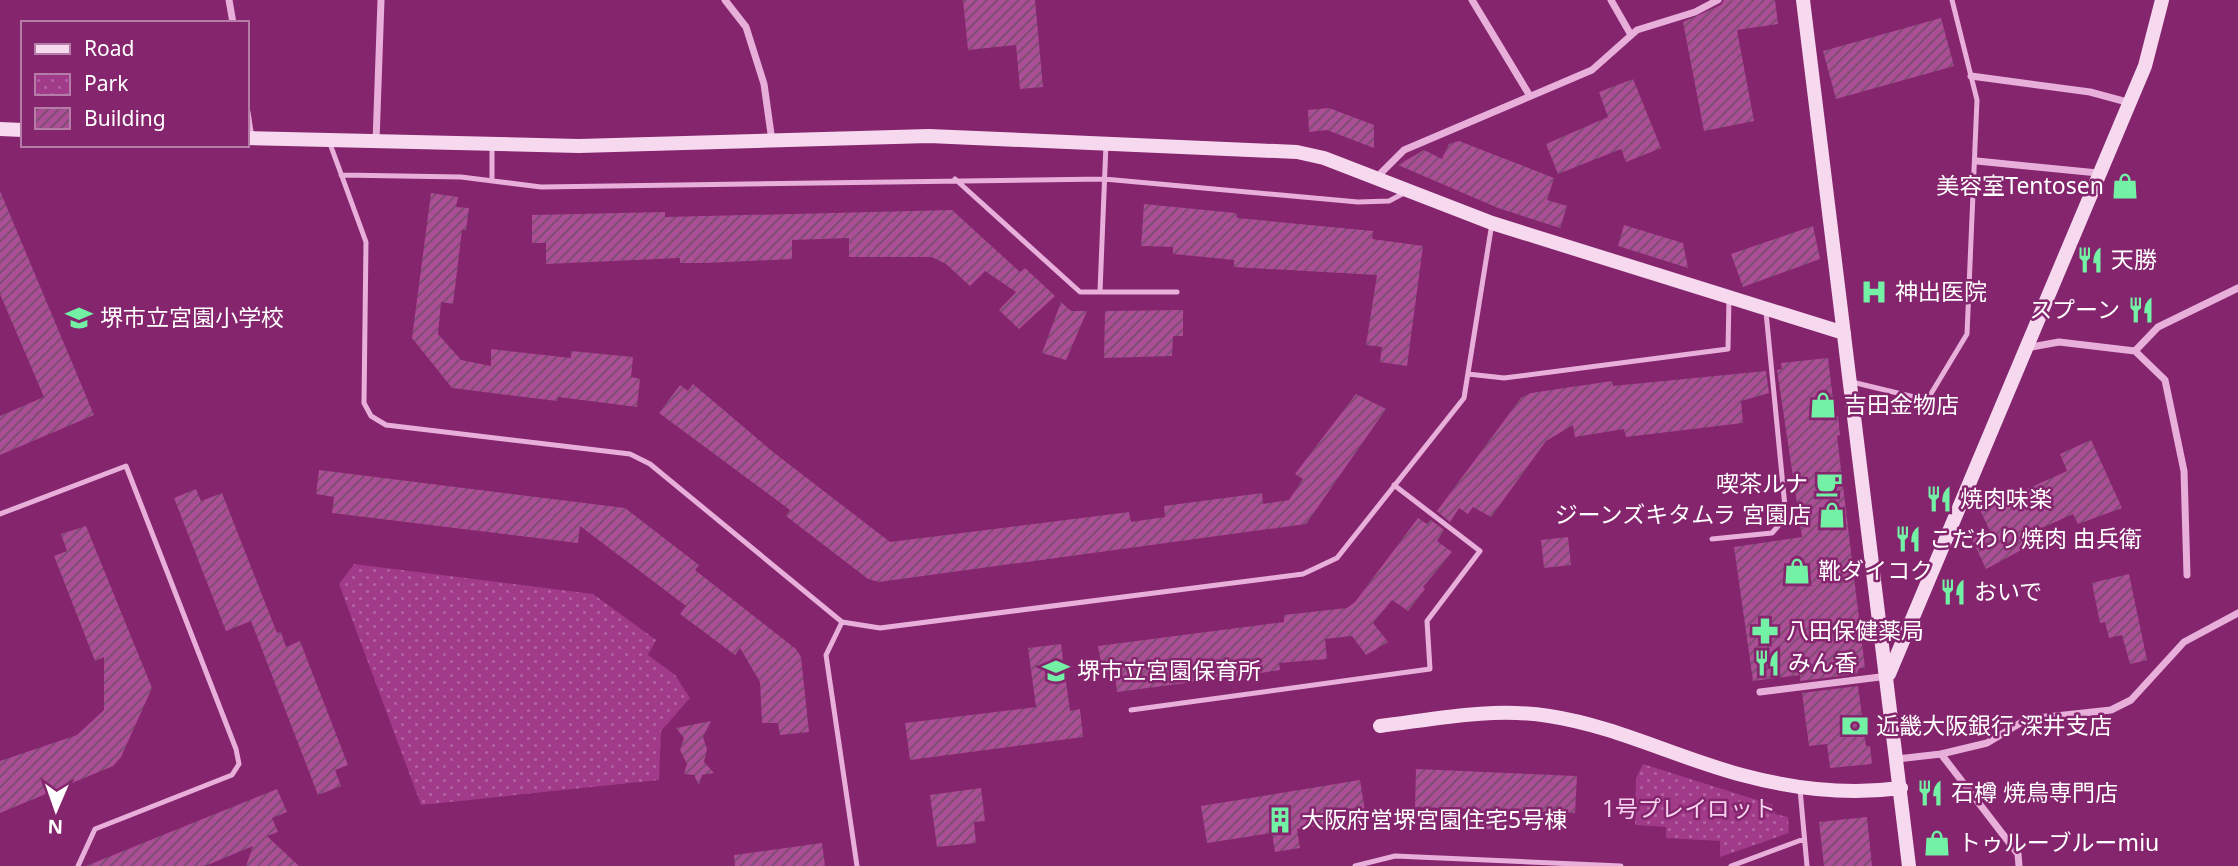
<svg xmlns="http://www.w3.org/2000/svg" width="2238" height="866" font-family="'Noto Sans','Noto Sans JP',sans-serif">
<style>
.park{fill:url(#park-dots)}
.building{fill:url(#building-hatch)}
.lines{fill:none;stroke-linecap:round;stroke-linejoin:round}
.lane{stroke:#e8afdb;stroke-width:5}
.street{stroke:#e8afdb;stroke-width:7}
.secondary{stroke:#f7d9ef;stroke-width:14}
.labels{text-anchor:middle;stroke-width:5;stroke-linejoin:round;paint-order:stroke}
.poi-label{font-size:23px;fill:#fff;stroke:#84256d;text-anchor:start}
.park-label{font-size:23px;fill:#f6d2ee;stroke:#84256d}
</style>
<defs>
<pattern id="park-dots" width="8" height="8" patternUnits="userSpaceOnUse" patternTransform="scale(1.75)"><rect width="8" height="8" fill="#a03a89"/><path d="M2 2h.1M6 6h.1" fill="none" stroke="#b361a1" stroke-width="1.8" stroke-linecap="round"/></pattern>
<pattern id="building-hatch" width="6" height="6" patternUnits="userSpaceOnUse" patternTransform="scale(1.75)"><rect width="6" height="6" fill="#ab4e95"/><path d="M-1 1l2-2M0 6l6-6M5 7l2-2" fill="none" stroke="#774d6d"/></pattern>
</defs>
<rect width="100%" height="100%" fill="#84256d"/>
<path class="park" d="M354 564 593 594 656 640 648 655 675 675 690 698 661 731 659 780 421 805 339 584Z
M1643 764 1773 805 1775 814 1788 817 1789 833 1720 857V841L1666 838V827L1635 825 1636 778Z"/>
<path class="building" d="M963 0H1035L1043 87 1020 89 1016 45 968 50Z
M1724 0H1775L1778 24 1737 30 1754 121 1704 131 1683 22 1721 5Z
M1941 18 1954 66 1836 99 1823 51Z
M1633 79 1661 148 1626 162 1621 149 1558 174 1546 144 1608 117 1599 92Z
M1329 108 1374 125V148L1327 130 1309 132 1308 110Z
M1459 141 1554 178 1547 200 1567 206 1560 228 1498 208 1398 165 1424 150 1442 159 1449 144Z
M0 191 94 415 0 455V416L44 397 0 294Z
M431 193 458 197 456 207 469 208 466 230H462L453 304 441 302 438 334 461 360 491 366V349L571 358V351L633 357 631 377 640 379 637 407 558 397 557 401 452 388 412 338Z
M1144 204 1236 213 1237 218 1373 231 1372 239 1423 246 1407 366 1380 362 1382 347 1366 345 1377 275 1234 267V260L1173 254V247L1141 246Z
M952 210 1020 272 1025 268 1055 296 1019 329 999 310 1016 292 985 271 970 286 946 264 932 257H849V238L792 240V259L706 263H680V258L546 264V243H532V215L665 212V217Z
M1624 225 1683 243 1688 268 1618 246Z
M1813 226 1820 259 1743 287 1731 254Z
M1061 302 1071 311H1087L1066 360 1042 353Z
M1183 310V336H1173L1172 356 1104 358 1105 311Z
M1828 358 1835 416H1838L1840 435 1837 436 1865 668H1859L1857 674 1800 681V675L1753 681 1734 547 1802 537 1777 370 1782 369 1781 363Z
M1766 371 1769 393 1741 401 1743 423 1626 437 1624 429 1575 437 1573 425 1546 441 1491 517 1473 507 1468 514 1459 508 1450 522 1437 511 1521 398 1531 393 1612 381 1613 386Z
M693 384 773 452 890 542 1129 512 1131 522 1165 517 1164 506 1262 493 1263 504 1289 500 1303 479 1295 474 1356 394 1386 409 1306 524 879 582 868 579 786 516 790 510 659 413 680 385 688 391Z
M2091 440 2122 508 2078 524 2073 514 2020 538 2025 548 1986 569 1972 539 1990 531 1980 510 2067 471 2060 454Z
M319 470 625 508 699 565 695 570 796 649 801 657 809 732 780 735 778 723H762L760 682 740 648 735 655 680 614 686 606 580 526 578 543 332 513 334 497 316 494Z
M196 489 201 501 222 493 277 633 281 632 286 647 300 641 348 765 335 770 341 786 318 795 251 621 226 631 174 498Z
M1418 518 1427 524 1431 520 1444 530 1437 541 1452 552 1423 587 1425 589 1408 611 1392 600 1373 623 1388 642 1366 655 1352 636 1325 639 1327 659 1279 663 1280 670 1254 674 1117 692 1115 672 1103 673 1098 646 1284 622V615L1347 608 1355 602Z
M86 526 152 688 121 757 113 766 0 813V761L77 735 104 710V657L95 661 54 556 67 551 61 534Z
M1568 537 1571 565 1544 568 1541 540Z
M2129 574 2147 660 2130 664 2122 635 2109 638 2105 622 2100 623 2092 583Z
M1061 644 1070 711 1080 709 1083 737 910 760 905 723 1036 707 1028 648Z
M1858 686 1866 746H1870L1872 764 1830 768 1827 744 1809 746 1802 693Z
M711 721 703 737 707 749 704 762 714 773 702 775 699 785 694 775 684 774 687 764 680 750 684 738 676 728Z
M1416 769 1577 776 1575 813 1506 811V830L1480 829 1481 809 1415 807Z
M1360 780 1366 818 1297 829 1300 848 1275 852 1272 833 1207 843 1201 806Z
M981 788 985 821 974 822 976 843 937 847 930 795Z
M277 789 287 812 272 818 278 832 267 836 299 866H246L253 846 205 866H86Z
M1867 817 1872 866H1824L1819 822Z
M822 843 825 866H735L734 855Z"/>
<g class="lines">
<path class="lane" d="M329 141 366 242 364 403 371 416 386 425 630 454 650 464 842 622 880 628 1303 574 1337 558 1464 398 1492 223
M492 144V181
M341 175 461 177 541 187 1104 179 1358 202 1389 201 1406 192
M955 179 1080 292H1177
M1100 291 1106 144
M1468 374 1504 378 1728 349 1729 298
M1852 382 1914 397H1929L1967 334 1977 100 1952 0
M0 514 126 466 236 749 239 764 232 775 95 829 78 866
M1712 539 1772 533 1786 517 1766 312
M842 622 826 655 857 866
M1131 710 1430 669 1427 621 1480 551 1394 485
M1800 789 1807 866
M1355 866 1395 856 1621 866
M1731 866 1804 839"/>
<path class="street" d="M229 0 233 23
M725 0 746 27 764 84 772 141
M1472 0 1530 96
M1611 0 1631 35
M1971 76 2090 92 2127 102
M247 112 251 138
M376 142 381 0
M1977 161 2098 173
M1376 178 1404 150 1592 70 1637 30 1695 12 1718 0
M2026 348 2059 342 2135 351 2165 380 2184 471 2187 575
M2135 351 2158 327 2238 288
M1760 692 1888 676
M1941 754 2018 854 2019 866
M1897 759 1941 754 1987 743 2027 719 2111 710 2131 700 2184 642 2238 613"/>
<path class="secondary" d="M1803 0 1909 866
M0 129 23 130
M247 138 579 146 929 136 1297 152 1324 158 1492 223 1844 333
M1889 674 2145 66 2162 0
M1380 726C1436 719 1493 707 1549 716 1616 726 1677 758 1742 775 1794 789 1848 795 1901 788"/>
</g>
<defs>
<g id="shop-bare" transform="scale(2.1)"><path d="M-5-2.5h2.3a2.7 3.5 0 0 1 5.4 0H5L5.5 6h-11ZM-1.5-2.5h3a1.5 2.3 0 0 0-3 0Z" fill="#73f1a5" stroke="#84256d" stroke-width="2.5" paint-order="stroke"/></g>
<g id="restaurant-bare" transform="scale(2.1)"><path d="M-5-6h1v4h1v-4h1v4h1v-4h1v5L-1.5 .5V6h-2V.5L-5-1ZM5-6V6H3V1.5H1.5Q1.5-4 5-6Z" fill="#73f1a5" stroke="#84256d" stroke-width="2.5" paint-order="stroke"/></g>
<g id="hospital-bare" transform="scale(2.1)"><path d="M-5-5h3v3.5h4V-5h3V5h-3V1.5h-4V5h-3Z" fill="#73f1a5" stroke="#84256d" stroke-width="2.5" paint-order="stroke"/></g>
<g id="school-bare" transform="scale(2.1)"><path d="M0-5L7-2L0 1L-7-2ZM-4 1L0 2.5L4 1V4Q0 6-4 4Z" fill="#73f1a5" stroke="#84256d" stroke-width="2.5" paint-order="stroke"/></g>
<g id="cafe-bare" transform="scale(2.1)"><path d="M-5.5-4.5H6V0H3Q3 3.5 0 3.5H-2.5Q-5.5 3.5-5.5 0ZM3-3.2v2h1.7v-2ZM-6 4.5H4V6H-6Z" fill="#73f1a5" stroke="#84256d" stroke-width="2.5" paint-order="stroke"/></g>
<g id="pharmacy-bare" transform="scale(2.1)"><path d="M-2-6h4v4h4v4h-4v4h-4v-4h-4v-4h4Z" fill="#73f1a5" stroke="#84256d" stroke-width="2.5" paint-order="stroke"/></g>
<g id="bank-bare" transform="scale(2.1)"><path d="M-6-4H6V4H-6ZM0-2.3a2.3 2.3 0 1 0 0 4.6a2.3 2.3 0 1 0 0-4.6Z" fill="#73f1a5" stroke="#84256d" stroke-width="2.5" paint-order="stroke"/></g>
<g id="building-bare" transform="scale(2.1)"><path d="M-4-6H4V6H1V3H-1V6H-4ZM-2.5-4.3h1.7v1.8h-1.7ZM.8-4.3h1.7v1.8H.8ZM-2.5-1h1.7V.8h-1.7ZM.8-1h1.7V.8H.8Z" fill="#73f1a5" stroke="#84256d" stroke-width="2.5" paint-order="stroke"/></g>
</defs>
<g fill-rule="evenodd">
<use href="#shop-bare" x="2125" y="186"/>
<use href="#restaurant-bare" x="2090" y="260"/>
<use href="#hospital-bare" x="1874" y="292"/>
<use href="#restaurant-bare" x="2141" y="310"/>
<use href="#school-bare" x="79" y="318"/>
<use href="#shop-bare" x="1823" y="405"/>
<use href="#cafe-bare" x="1829" y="484"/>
<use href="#restaurant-bare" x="1939" y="499"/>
<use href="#shop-bare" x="1832" y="515"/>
<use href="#restaurant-bare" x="1908" y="539"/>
<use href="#shop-bare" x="1797" y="571"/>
<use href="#restaurant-bare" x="1953" y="592"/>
<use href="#pharmacy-bare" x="1765" y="631"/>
<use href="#restaurant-bare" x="1767" y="663"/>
<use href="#school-bare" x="1056" y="671"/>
<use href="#bank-bare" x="1855" y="726"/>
<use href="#restaurant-bare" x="1930" y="793"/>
<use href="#building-bare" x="1280" y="820"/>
<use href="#shop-bare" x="1937" y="843"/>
</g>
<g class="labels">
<g class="poi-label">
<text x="2104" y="194" text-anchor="end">美容室Tentosen</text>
<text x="2111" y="268">天勝</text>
<text x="1895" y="300">神出医院</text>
<text x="2120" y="318" text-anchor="end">スプーン</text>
<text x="100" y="326">堺市立宮園小学校</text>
<text x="1844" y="413">吉田金物店</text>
<text x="1808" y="492" text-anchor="end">喫茶ルナ</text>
<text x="1960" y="507">焼肉味楽</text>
<text x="1811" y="523" text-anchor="end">ジーンズキタムラ 宮園店</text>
<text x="1929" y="547">こだわり焼肉 由兵衛</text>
<text x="1818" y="579">靴ダイコク</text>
<text x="1974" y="600">おいで</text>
<text x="1786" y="639">八田保健薬局</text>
<text x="1788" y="671">みん香</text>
<text x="1077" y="679">堺市立宮園保育所</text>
<text x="1876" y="734">近畿大阪銀行 深井支店</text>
<text x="1951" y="801">石樽 焼鳥専門店</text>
<text x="1301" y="828">大阪府営堺宮園住宅5号棟</text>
<text x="1958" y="851">トゥルーブルーmiu</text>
</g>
<g class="park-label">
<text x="1689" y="817">1号プレイロット</text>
</g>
</g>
<rect x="21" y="21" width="228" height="126" fill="#84256d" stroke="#b57ca7" stroke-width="2"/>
<rect x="35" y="44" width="35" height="10" fill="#f7d9ef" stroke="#b57ca7" stroke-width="2"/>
<text x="84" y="56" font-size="21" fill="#ffffff">Road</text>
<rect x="35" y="74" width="35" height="21" fill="url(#park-dots)" stroke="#b57ca7" stroke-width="2"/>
<text x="84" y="91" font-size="21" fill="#ffffff">Park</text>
<rect x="35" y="108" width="35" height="21" fill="url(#building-hatch)" stroke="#b57ca7" stroke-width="2"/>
<text x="84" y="126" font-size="21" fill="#ffffff">Building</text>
<g transform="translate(56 810) rotate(182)" stroke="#84256d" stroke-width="5" paint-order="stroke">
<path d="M0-5L12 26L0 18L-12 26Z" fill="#ffffff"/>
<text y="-10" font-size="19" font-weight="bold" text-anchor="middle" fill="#ffffff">N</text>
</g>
</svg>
